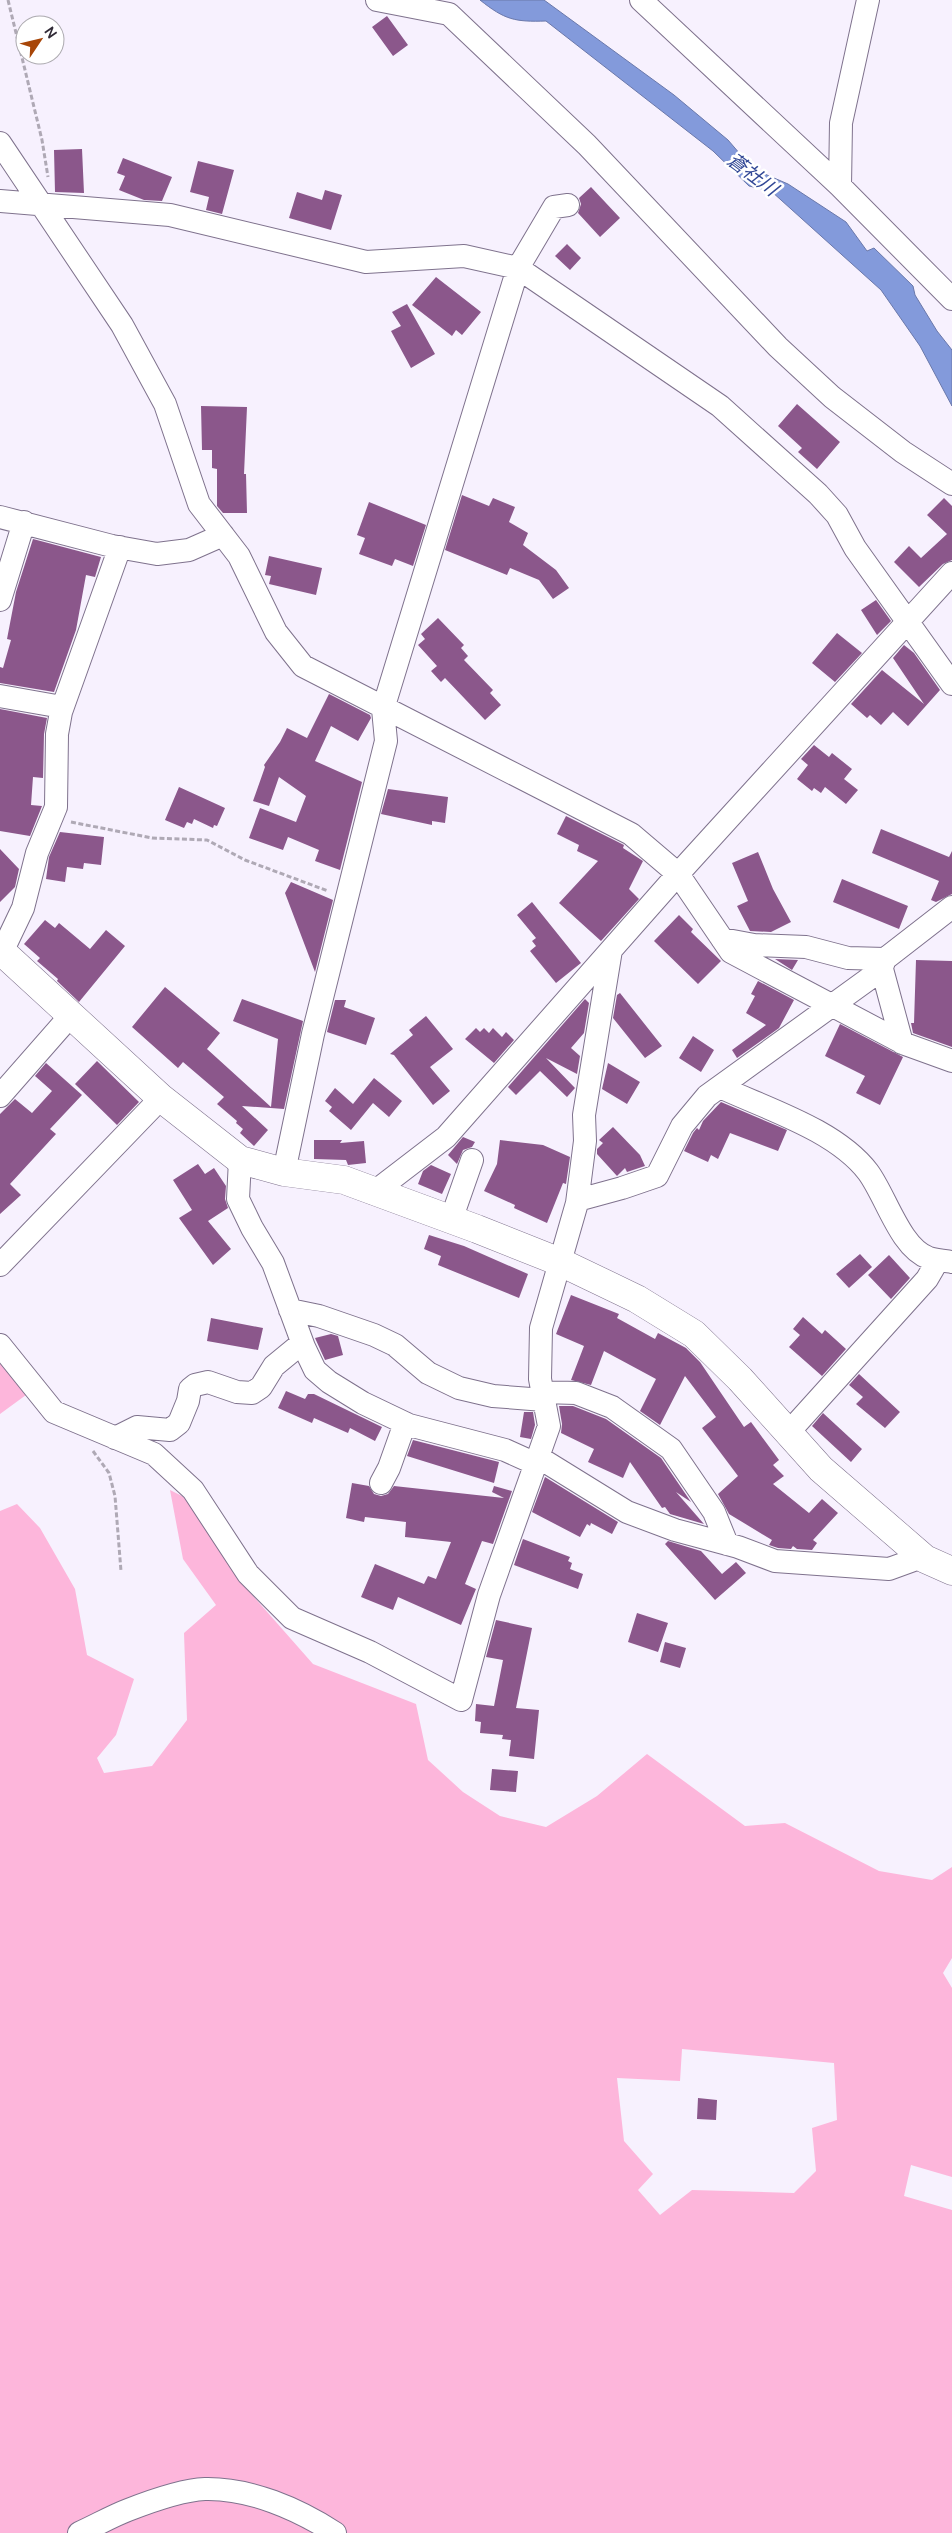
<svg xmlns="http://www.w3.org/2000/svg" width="952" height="2533" font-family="Manrope,'Noto Sans JP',sans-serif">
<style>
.green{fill:#fdb6db;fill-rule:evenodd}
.water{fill:#839adb;stroke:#6a78aa}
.building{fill:#8b578b}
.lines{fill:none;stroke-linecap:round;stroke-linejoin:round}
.minor-casing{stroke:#7f728d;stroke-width:24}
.tertiary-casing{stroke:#7f728d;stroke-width:29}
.path{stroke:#afa9b5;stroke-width:3;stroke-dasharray:5 2.5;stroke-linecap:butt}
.minor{stroke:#fff;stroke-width:22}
.tertiary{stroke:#fff;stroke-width:28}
.labels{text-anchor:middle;stroke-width:5;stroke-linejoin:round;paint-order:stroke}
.water-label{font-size:19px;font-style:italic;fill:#324896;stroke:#fff}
</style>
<rect width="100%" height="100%" fill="#f7f1fe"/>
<path class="green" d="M0 1360 26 1395 0 1414Z
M170 1490 186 1498 239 1580 313 1664 416 1704 428 1760 463 1792 500 1816 546 1827 597 1796 647 1754 745 1826 785 1823 879 1871 932 1880 952 1867V1958L943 1973 952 1988V2177L911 2165 904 2196 952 2210V2533H0V1511L17 1504 40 1528 75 1589 87 1655 134 1679 116 1735 97 1758 104 1773 152 1766 187 1720 184 1633 216 1605 183 1559ZM682 2049 834 2063 837 2120 812 2128 816 2171 794 2193 692 2190 660 2215 638 2190 653 2174 624 2141 617 2078 680 2081Z"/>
<path class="water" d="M480 0H544L674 95 728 140 753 169 788 184 846 222 867 251 874 248 913 286 915 295 937 331 952 350V406L920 346 881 290 771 191 749 186 713 151 546 21C515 22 505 20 480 0Z"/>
<path class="building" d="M387 16 408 45 393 56 372 27Z
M82 149 84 193 55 192 54 150Z
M123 158 172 177 162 201 144 200 119 190 125 176 117 173Z
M198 161 234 170 222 214 206 210 209 197 190 192Z
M591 187 620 218 600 237 578 213 581 204 579 198Z
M325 190 342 195 331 230 289 218 297 192 322 200Z
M567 244 581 258 570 270 555 256Z
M436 277 481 312 462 335 456 330 452 336 412 305Z
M407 304 435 354 411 368 391 331 401 326 392 312Z
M797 404 840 442 817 469 798 452 802 448 778 426Z
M201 406 247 407 244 474H246L247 513H223L217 506V469L212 468V450H202Z
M462 495 489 506 493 498 515 507 509 522 528 533 523 545 556 570 569 588 553 599 539 580 510 568 507 575 445 550Z
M944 498 952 506V560L943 564 919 587 894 562 909 546 921 558 947 534 927 515Z
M369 502 426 525 413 566 395 559 392 566 359 554 365 538 357 535Z
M33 539 101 557 95 577 86 575 76 630 54 692 0 683V667L3 668 11 640 7 639 16 592Z
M269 556 322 568 316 595 269 584 271 576 265 575Z
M876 600 891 621 877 635 861 610Z
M438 618 464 645 461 648 468 656 464 660 493 690 490 693 501 705 485 720 445 678 441 682 431 671 437 666 418 645 425 639 421 634Z
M837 633 862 653 835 682 812 663Z
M904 645 914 653 940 690 908 726 893 712 881 725 870 715 867 718 851 704 882 670 924 704 893 658Z
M329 694 370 715 371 718 358 741 331 726 315 761 362 782 340 870 315 861 319 850 288 837 283 850 249 838 260 808 296 822 306 796 279 777 269 806 253 801 265 767 264 765 280 742 287 728 307 738Z
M0 709 47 718 44 734 43 778 33 777 31 805 42 806 30 836 0 831Z
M814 745 829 757 832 753 852 769 844 779 858 790 846 804 825 787 821 793 814 788 812 791 797 779 808 765 801 759Z
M179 787 225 808 217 826 214 825 213 828 194 819 192 824 187 822 184 828 165 820Z
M388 789 448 797 445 823 432 821V825L381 814Z
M566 816 624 845 623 848 643 861 629 889 639 899 601 941 559 903 598 861 577 851 579 845 557 834Z
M881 829 949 857 952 851V894L936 902 931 900 939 881 872 853Z
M60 832 104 837 101 865 84 863 83 869 67 867 65 882 46 879 49 857Z
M0 849 19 869 15 887 0 902Z
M758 852 773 889 791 922 771 932 750 931 737 906 748 901 732 863Z
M842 879 908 906 899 929 833 902Z
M291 882 333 900 315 972 285 893Z
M532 902 581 963 556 983 530 951 536 946 532 941 536 938 517 915Z
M679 915 693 929 691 932 721 961 698 984 654 941Z
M45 920 55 928 59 923 90 949 106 930 125 946 79 1002 57 981 58 979 37 961 40 958 24 944Z
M775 959 798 960 792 970Z
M916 960 952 961V1047L913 1033 911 1023H914Z
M758 981 794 1000 779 1028 737 1058 732 1050 766 1025 746 1013 755 996 751 994Z
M165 987 220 1033 207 1049 271 1107 278 1039 233 1021 242 999 303 1021 284 1109 242 1106 268 1130 254 1146 240 1133 243 1129 236 1123 237 1121 217 1104 224 1097 183 1062 178 1068 132 1027Z
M620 993 662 1046 645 1058 613 1018 617 995Z
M585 999 589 1003 584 1033 571 1048 580 1056 577 1074 546 1058 575 1088 567 1097 540 1071 516 1095 508 1087Z
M335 1000H346L344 1007 375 1018 366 1045 327 1032Z
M426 1016 453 1049 430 1067 450 1091 433 1105 394 1055 390 1054 413 1035 409 1030Z
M840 1024 903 1057 880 1105 856 1093 865 1076 825 1056Z
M476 1028 480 1032 484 1028 489 1033 493 1028 502 1037 506 1032 514 1040 494 1063 465 1039Z
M693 1036 714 1050 701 1072 679 1058Z
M97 1061 139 1102 117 1125 75 1084Z
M46 1063 82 1095 50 1129 56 1134 10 1184 21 1195 0 1214V1114L15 1099 32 1113 52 1091 35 1076Z
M608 1063 640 1082 627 1104 602 1089Z
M374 1078 402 1101 389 1117 373 1103 351 1130 329 1111 332 1107 325 1101 335 1088 353 1104Z
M721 1102 787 1130 778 1151 730 1133 718 1159 711 1155 708 1162 684 1151 693 1133 697 1128 699 1130 703 1121Z
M613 1127 640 1155 645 1166 627 1172 625 1168 617 1176 597 1154V1149L603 1143 599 1140Z
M463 1137 475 1142 472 1147 463 1150 457 1164 448 1155Z
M314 1140H342L340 1143 364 1141 366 1163 348 1165 346 1160 314 1159Z
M500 1140 543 1145 570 1157 566 1184 563 1183 547 1223 514 1208 515 1205 484 1191 497 1164Z
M198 1164 205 1174 214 1168 226 1186 225 1199 228 1208 208 1221 231 1249 213 1265 179 1218 192 1210 173 1180Z
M431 1165 451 1174 442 1194 418 1184 423 1171Z
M429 1235 464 1246 528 1274 519 1298 438 1265 441 1256 424 1249Z
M860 1254 872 1267 849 1288 836 1274Z
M889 1255 910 1278 891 1299 868 1275Z
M571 1295 619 1314 617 1318 655 1339 658 1333 686 1348 700 1362 744 1427 751 1422 779 1460 773 1465 784 1476 773 1484 809 1513 822 1499 838 1513 813 1540 817 1543 812 1550 797 1549 793 1546 791 1549 778 1548 769 1545 772 1540 729 1514 718 1494 738 1476 702 1428 716 1417 685 1376 660 1425 640 1411 656 1379 604 1351 591 1385 571 1380 584 1346 556 1334Z
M803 1317 822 1334 825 1330 846 1349 822 1376 789 1347 800 1335 793 1329Z
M211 1318 263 1328 258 1350 207 1341Z
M331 1334 338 1336 343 1355 325 1360 315 1338Z
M859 1374 900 1412 885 1428 856 1404 863 1397 849 1385Z
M286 1391 305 1399 308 1394H314L382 1427 375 1441 350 1428 348 1433 314 1418 312 1423 278 1408Z
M559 1406H573L606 1419 661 1458 691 1502 676 1492 704 1524 670 1514 665 1507 662 1508 630 1462 623 1478 588 1462 594 1449 561 1433 562 1424Z
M524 1412H533L535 1425 531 1439 520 1437Z
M823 1413 862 1449 851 1462 812 1426Z
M413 1440 499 1462 494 1483 407 1456Z
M545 1477 618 1522 612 1534 591 1523 590 1526 587 1524 580 1537 532 1512Z
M352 1483 369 1486 374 1494 381 1496 388 1494 394 1486 504 1498 492 1492 494 1486 512 1491 493 1544 482 1541 465 1584 476 1589 461 1625 398 1597 393 1610 361 1597 375 1564 424 1584 428 1576 436 1579 451 1542 405 1537 406 1522 365 1517 364 1522 346 1518Z
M523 1539 570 1557 568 1561 572 1563 570 1569 583 1574 578 1589 514 1565Z
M668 1541 701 1551 722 1574 736 1562 746 1573 715 1600 665 1544Z
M637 1613 668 1623 658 1652 628 1642Z
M496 1620 532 1628 516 1708 539 1710 534 1759 509 1756 511 1740 502 1739 503 1735 480 1733 481 1722 475 1721 476 1704 494 1706 503 1660 486 1657Z
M665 1642 686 1648 680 1668 660 1662Z
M492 1769 518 1771 516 1792 490 1790Z
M698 2098 717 2100 716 2120 697 2119Z"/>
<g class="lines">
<g class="minor-casing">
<path id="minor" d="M377 0 449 14 587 145 778 347 832 397 903 452 952 484
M641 0 840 186 952 299
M0 143 122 325 165 404 199 504 239 556 276 632 303 666 631 834 678 874 731 952 905 1044 952 1061
M840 186 841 123 868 0
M0 201 170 215 366 262 464 256 518 268 720 406 818 494 837 515 855 548 952 684
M0 517 112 546 157 554 189 550 223 535
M0 600 24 522
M0 696 62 707
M722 939 754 945 806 947 848 958 885 959
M2 952 23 908 37 853 56 807 57 734 61 712 120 547
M882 969 902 1043
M720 1087C767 1109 836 1130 868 1172 886 1196 900 1248 929 1258 936 1260 945 1261 952 1262
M0 1096 71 1015
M240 1160 238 1199 252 1228 273 1263 304 1347 315 1370 329 1382 363 1403 409 1425 505 1450 536 1464
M284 1172 313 1034 386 741 383 709 518 268 554 207 568 205
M373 1193 446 1137 678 874 952 573
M578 1200 622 1188 657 1176 682 1126 707 1096 881 970 885 959 952 907
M451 1220 472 1160
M0 1265 161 1098
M290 1310 319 1316 374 1335 395 1345 428 1373 459 1388 493 1396 544 1400
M0 1345 54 1412 154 1454 193 1490 248 1574 292 1618 370 1652 461 1700 489 1595 549 1426 540 1379 541 1328 577 1203 585 1141 584 1115 611 950
M542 1392 576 1393 612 1407 671 1449 714 1512 727 1544
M788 1433 927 1279 938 1260
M115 1438 137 1427 170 1430 179 1423 188 1401 190 1389 195 1385 208 1382 237 1392 252 1393 261 1387 274 1366 302 1343
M538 1457 627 1512 675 1530 738 1547 775 1561 889 1569 922 1557
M381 1483 389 1468 405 1423
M79 2533C95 2526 112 2516 128 2510 151 2501 181 2490 205 2489 250 2488 298 2509 335 2533"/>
</g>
<g class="tertiary-casing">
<path id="tertiary" d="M0 950 161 1098 240 1160 284 1172 344 1180 477 1229 560 1262 637 1299 694 1334 740 1379 821 1469 925 1559 952 1571"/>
</g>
<path class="path" d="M8 0 42 140 48 177
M71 822 152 838 207 840 245 860 328 891
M93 1451 109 1473 115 1496 121 1571"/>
<use href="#minor" class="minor"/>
<use href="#tertiary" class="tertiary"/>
</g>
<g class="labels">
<g class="water-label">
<text transform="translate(753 174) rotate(37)" y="7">蒼社川</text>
</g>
</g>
<g transform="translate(40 40) rotate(55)"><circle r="24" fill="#ffffff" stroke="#acaaaf"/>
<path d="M0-4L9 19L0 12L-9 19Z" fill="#a84608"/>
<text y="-8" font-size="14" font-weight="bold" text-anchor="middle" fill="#302a36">N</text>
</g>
</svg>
